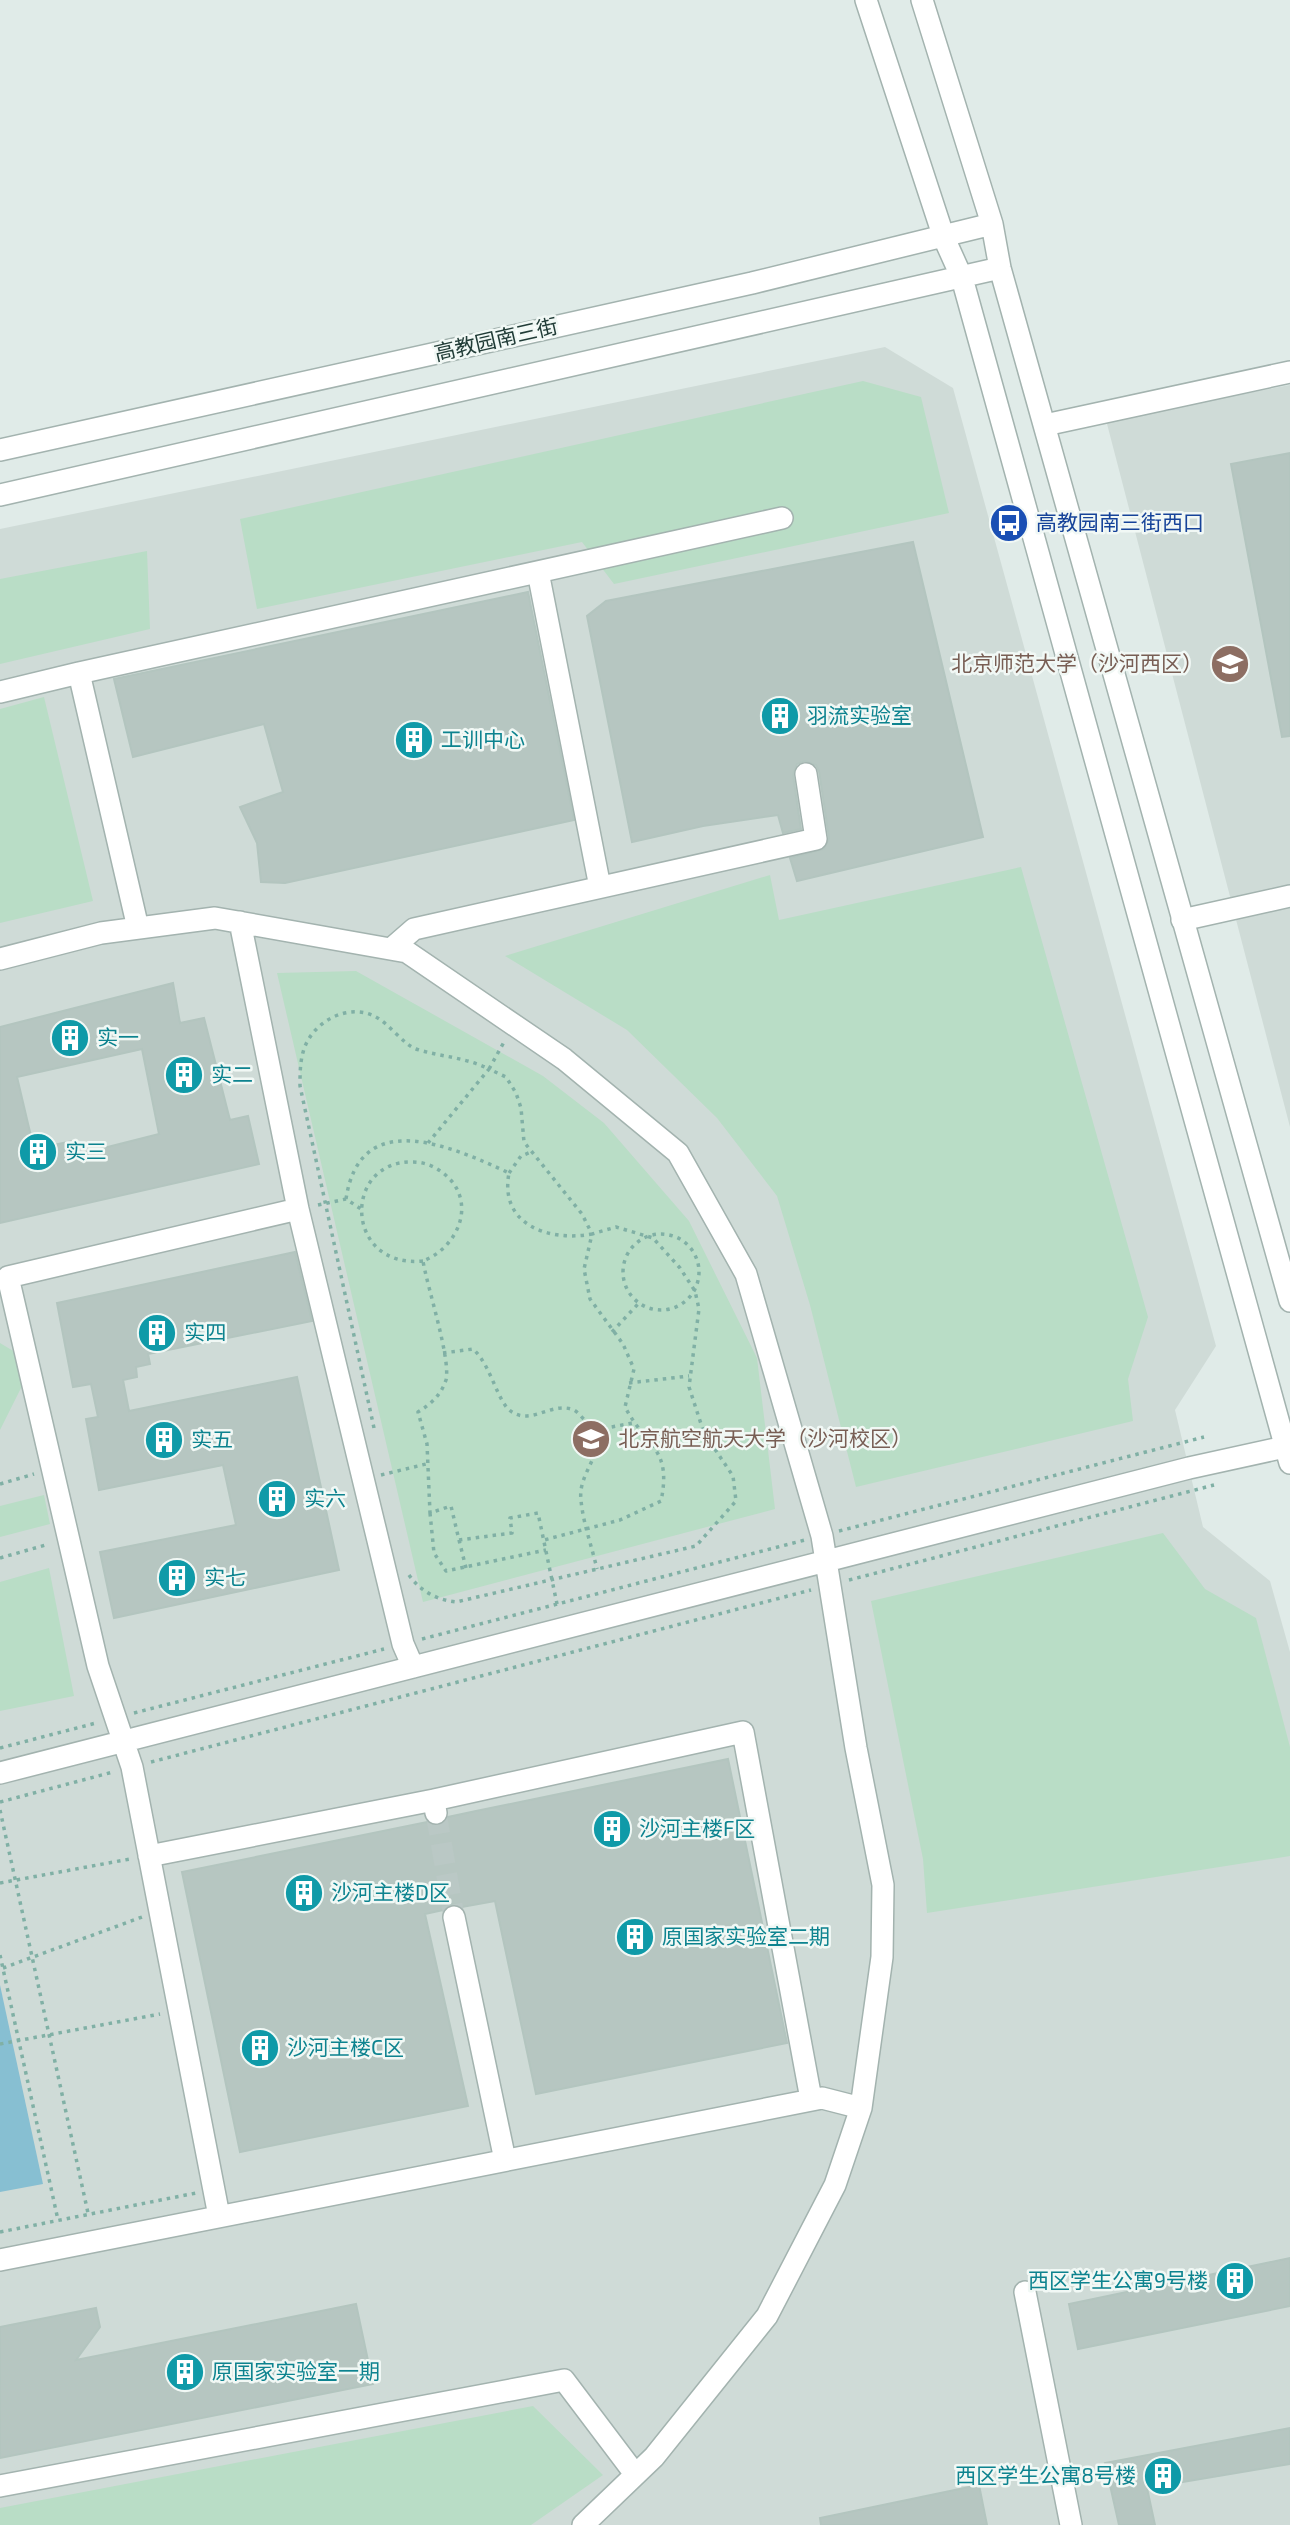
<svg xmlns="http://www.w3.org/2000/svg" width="1290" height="2525" font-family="'Exo 2','Noto Sans SC',sans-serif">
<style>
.built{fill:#cfdbd7}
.green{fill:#b9ddc6}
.water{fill:#87bfd2}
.building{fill:#b6c6c1;stroke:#b3c5bf;stroke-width:2;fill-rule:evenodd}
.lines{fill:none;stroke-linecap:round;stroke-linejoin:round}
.minor-tunnel{stroke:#bac8c5;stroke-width:21;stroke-dasharray:21 10;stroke-linecap:butt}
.minor-casing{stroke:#a3b3af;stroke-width:24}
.tertiary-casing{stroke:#a3b3af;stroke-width:24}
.path{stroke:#80b0a5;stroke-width:3.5;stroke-dasharray:3.5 5;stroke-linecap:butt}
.minor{stroke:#fff;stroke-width:21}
.tertiary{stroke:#fff;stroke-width:21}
.labels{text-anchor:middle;stroke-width:5;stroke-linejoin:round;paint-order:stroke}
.street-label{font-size:21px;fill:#213c37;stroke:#f1f8f5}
.transit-label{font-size:21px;fill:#164399;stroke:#f1f8f5;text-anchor:start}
.education-label{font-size:21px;fill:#785e54;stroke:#f1f8f5;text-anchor:end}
.culture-label{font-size:21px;fill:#0d838f;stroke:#f1f8f5;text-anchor:start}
</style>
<rect width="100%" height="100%" fill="#e0ebe8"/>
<path class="built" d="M885 347 953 388 1216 1346 1175 1410 1203 1527 1270 1581 1290 1652V2525H0V529Z
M1290 385V1127L1106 420Z"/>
<path class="green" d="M863 381 921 397 949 513 614 584 582 542 257 609 240 519Z
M147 551 150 629 0 664V579Z
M44 697 93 901 0 923V709Z
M1021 867 1148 1317 1128 1379 1133 1421 856 1487 810 1305 777 1196 717 1118 627 1030 505 956 770 875 779 920Z
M356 971 543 1076 604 1123 689 1221 757 1358 775 1509 423 1602 277 973Z
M0 1343 20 1355 23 1384 0 1430Z
M44 1495 50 1524 0 1537V1506Z
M1163 1533 1205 1589 1256 1618 1290 1747V1856L927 1913 923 1859 871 1601Z
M49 1568 74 1696 0 1711V1582Z
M533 2406 603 2475 531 2525H0V2508Z"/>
<path class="water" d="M0 1985 43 2184 0 2192Z"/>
<path class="building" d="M1290 453V736L1282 737 1231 464Z
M913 542 983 837 797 881 790 858 824 849 829 838 819 771 816 765 805 761 797 764 793 775 801 829 783 833 778 815 703 826 632 842 587 616 606 601Z
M528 592 574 820 285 883 261 882 257 843 240 807 283 792 264 724 133 757 114 679Z
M173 983 180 1023 204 1018 230 1120 248 1116 259 1164 0 1223V1027ZM142 1049 159 1134 76 1155 73 1141 34 1149 17 1077Z
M295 1252 312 1321 148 1354 150 1364 136 1367 137 1377 123 1380 129 1411 297 1377 339 1570 114 1618 100 1552 236 1525 223 1465 99 1490 86 1419 98 1417 91 1384 73 1387 57 1303Z
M728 1759 787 2043 536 2094 495 1901 462 1907 452 1904 443 1910 425 1914 468 2106 240 2152 182 1872 427 1822 439 1826 448 1817 476 1811Z
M1290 2258V2306L1078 2349 1069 2304Z
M356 2304 373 2384 0 2458V2327L96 2308 100 2327 76 2360Z
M1290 2428V2464L1147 2488 1155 2525H1119L1105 2463Z
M979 2485 987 2525H821L820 2518Z"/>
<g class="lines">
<path class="minor-tunnel" d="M436 1813 454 1917"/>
<g class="minor-casing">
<path id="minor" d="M1045 425 1290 372
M538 572 600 887
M79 673 782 518
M0 692 79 673 138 928
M1182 920 1290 896
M240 922 298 1209 403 1644 413 1667
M391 949 414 929 816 839 806 774
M0 959 101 933 215 918 407 952 564 1059 678 1153 746 1274 822 1536 856 1748 883 1885 882 1957 861 2108 835 2185 767 2316 654 2457 583 2525
M0 1773 1189 1468 1285 1447
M436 1813 434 1800 743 1732 811 2099
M149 1856 434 1800
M454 1917 505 2160
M219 2216 132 1767 98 1666 8 1277 298 1209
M0 2260 822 2098 861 2108
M1025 2292 1071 2525
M0 2486 564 2380 635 2474"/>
</g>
<g class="tertiary-casing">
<path id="tertiary" d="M866 0 944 238 962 278 1290 1463
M922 0 992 224 1000 268 1290 1301
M0 450 752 283 992 224
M0 495 1000 268"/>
</g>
<path class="path" d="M509 1173 521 1156 531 1152
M346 1199C360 1105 453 1147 509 1173 499 1225 549 1242 592 1234L584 1269 590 1299 623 1344 634 1369 625 1407C647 1448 672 1448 661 1501L620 1520 544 1540
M318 1205 346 1199 361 1209
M623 1272a38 38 0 1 1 76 0a38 38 0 1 1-76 0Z
M423 1261C344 1269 342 1160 413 1162 429 1162 444 1171 454 1184 474 1214 452 1250 423 1261 427 1286 451 1359 446 1380 441 1395 431 1404 418 1412L427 1444 430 1513 451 1506 459 1540 512 1533 510 1518 538 1513 557 1604
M612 1332 638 1304
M443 1353 473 1349C492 1366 497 1403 512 1412 532 1425 552 1401 574 1410 578 1412 582 1418 586 1421 614 1449 577 1469 581 1500 583 1523 592 1547 597 1569
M629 1383 689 1376
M374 1428 300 1086C300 1073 300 1061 304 1049 313 1022 347 1003 374 1016 389 1023 404 1045 416 1049 441 1057 465 1057 489 1069L504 1042
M595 1430 633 1423
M381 1475 426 1464
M0 1484 34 1474
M430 1513 434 1553 446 1571 546 1550
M839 1531 1204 1437
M459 1540 466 1568
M0 1558 49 1544
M409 1575C420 1591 437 1600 456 1602L696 1546 736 1501 733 1476 704 1433 689 1387 699 1309 695 1291 680 1268 653 1238 616 1227 592 1234 582 1214 524 1142 521 1108 516 1093 506 1077 489 1069 428 1143
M849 1580 1214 1485
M422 1639 805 1540
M134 1713 384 1649
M0 1748 96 1723
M151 1762 811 1590
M0 1802 113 1772
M0 1810 88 2213
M0 1883 130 1859
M0 1955 58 2220
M3 1968 142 1917
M0 2044 160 2014
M0 2232 196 2193"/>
<use href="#minor" class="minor"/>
<use href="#tertiary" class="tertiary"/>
</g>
<defs>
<g id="bus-disc" transform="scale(2.0125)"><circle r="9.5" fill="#1a4fb4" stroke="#f1f8f5"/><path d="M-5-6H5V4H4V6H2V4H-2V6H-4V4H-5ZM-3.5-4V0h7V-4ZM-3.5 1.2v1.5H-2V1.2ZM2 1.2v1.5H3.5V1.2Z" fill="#fff"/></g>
<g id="university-disc" transform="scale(2.0125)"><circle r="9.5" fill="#8d6e63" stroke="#f1f8f5"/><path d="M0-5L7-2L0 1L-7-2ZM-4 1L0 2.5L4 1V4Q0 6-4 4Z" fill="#fff"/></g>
<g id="building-disc" transform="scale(2.0125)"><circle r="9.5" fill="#0f9aa8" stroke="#f1f8f5"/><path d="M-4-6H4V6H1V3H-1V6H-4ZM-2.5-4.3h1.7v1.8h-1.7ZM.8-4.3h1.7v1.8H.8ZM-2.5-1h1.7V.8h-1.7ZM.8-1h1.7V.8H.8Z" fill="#fff"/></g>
</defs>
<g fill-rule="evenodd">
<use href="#bus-disc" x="1009" y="523"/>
<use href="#university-disc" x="1230" y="664"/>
<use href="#building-disc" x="780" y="716"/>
<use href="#building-disc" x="414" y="740"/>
<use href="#building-disc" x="70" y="1038"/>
<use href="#building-disc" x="184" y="1075"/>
<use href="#building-disc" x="38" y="1152"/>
<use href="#building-disc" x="157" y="1333"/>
<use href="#university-disc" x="591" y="1439"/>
<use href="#building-disc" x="164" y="1440"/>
<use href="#building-disc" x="277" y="1499"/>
<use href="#building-disc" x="177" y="1578"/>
<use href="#building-disc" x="612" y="1829"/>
<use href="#building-disc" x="304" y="1893"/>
<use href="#building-disc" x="635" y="1937"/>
<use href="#building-disc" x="260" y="2048"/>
<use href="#building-disc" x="1235" y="2281"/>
<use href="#building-disc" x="185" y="2372"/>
<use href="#building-disc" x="1163" y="2476"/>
</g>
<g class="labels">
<g class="street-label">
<text transform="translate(496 340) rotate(-13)" y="7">高教园南三街</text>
</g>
<g class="transit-label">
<text x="1036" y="530">高教园南三街西口</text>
</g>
<g class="education-label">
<text x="1203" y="671">北京师范大学（沙河西区）</text>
<text x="618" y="1446" text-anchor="start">北京航空航天大学（沙河校区）</text>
</g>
<g class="culture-label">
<text x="807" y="723">羽流实验室</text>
<text x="441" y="747">工训中心</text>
<text x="97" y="1045">实一</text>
<text x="211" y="1082">实二</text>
<text x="65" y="1159">实三</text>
<text x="184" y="1340">实四</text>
<text x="191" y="1447">实五</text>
<text x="304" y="1506">实六</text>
<text x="204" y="1585">实七</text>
<text x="639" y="1836">沙河主楼F区</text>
<text x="331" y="1900">沙河主楼D区</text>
<text x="662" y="1944">原国家实验室二期</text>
<text x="287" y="2055">沙河主楼C区</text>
<text x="1208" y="2288" text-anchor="end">西区学生公寓9号楼</text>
<text x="212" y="2379">原国家实验室一期</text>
<text x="1136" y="2483" text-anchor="end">西区学生公寓8号楼</text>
</g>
</g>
</svg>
